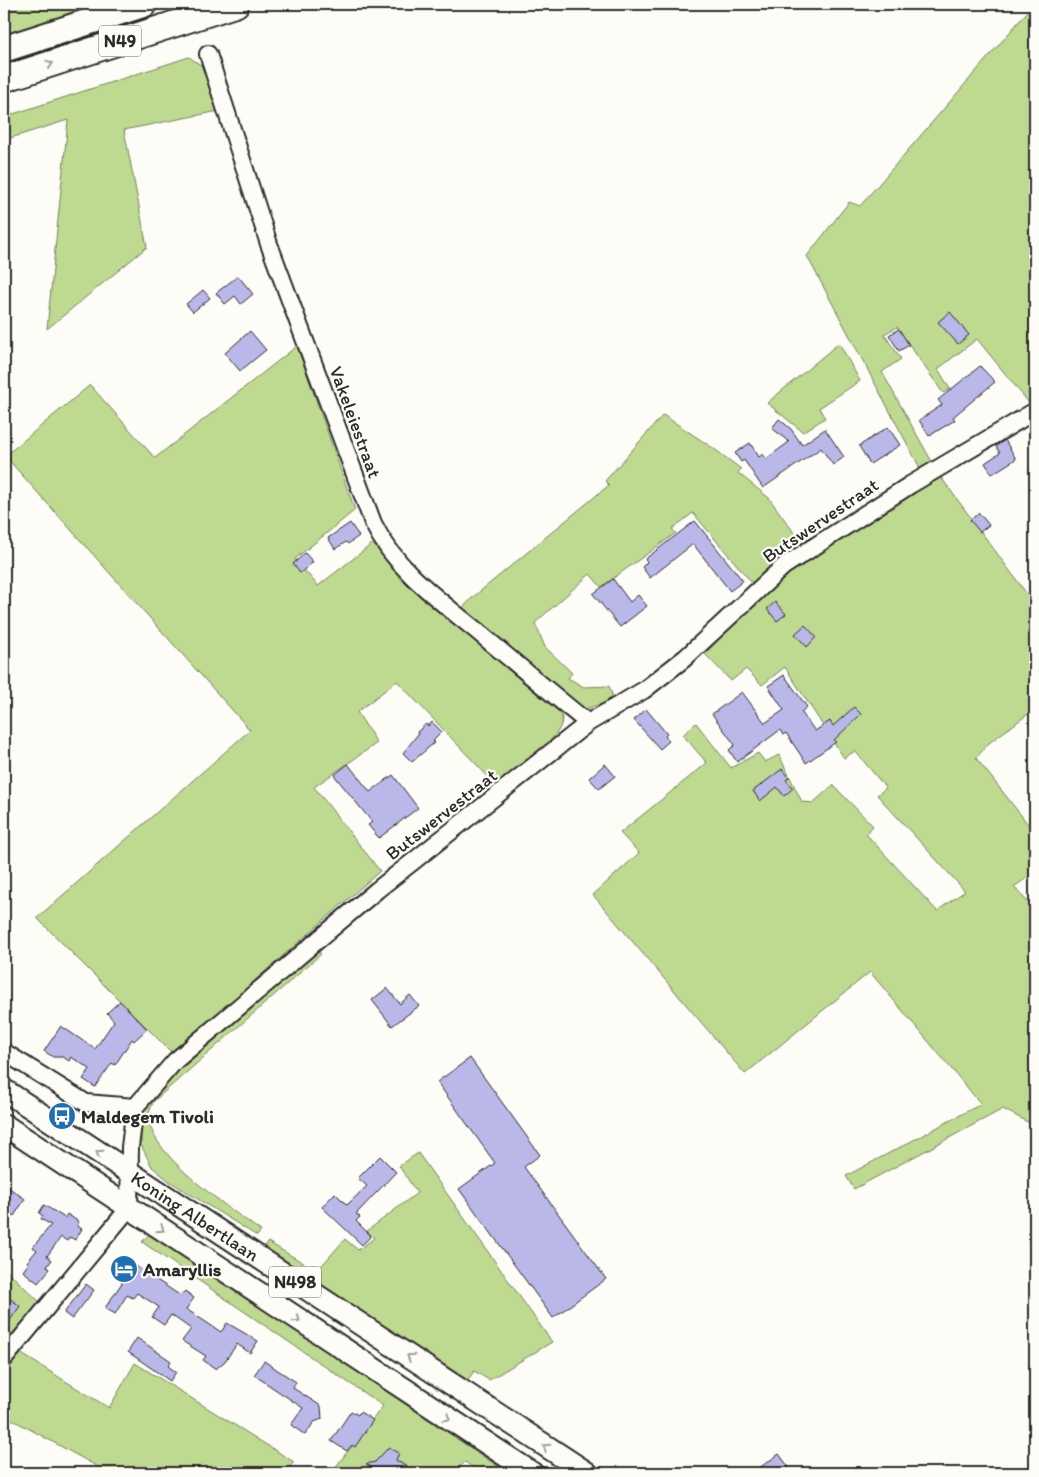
<svg xmlns="http://www.w3.org/2000/svg" width="1039" height="1477" font-family="Itim,sans-serif">
<style>
.green{fill:#bed990;stroke:#74825e}
.building{fill:#b9b8e9;stroke:#2b2b2b}
.lines{fill:none;stroke-linecap:round;stroke-linejoin:round}
.minor-casing{stroke:#2b2b2b;stroke-width:20}
.major-casing{stroke:#2b2b2b;stroke-width:25}
.highway-casing{stroke:#2b2b2b;stroke-width:29}
.minor{stroke:#fdfcf7;stroke-width:16}
.major{stroke:#fdfcf7;stroke-width:21}
.highway{stroke:#fdfcf7;stroke-width:25}
.oneway{stroke:#9e9e9b}
.labels{text-anchor:middle;stroke-width:4.5;stroke-linejoin:round;paint-order:stroke}
.shield{fill:#fdfcf7;stroke:#6a6a68;stroke-width:1}
.shield-label{font-size:18px;font-weight:bold;fill:#2b2b2b}
.street-label{font-size:19px;fill:#2b2b2b;stroke:#fdfcf7}
.poi-label{font-size:19px;font-weight:bold;fill:#2b2b2b;stroke:#fdfcf7;text-anchor:start}
</style>
<rect width="100%" height="100%" fill="#fdfcf7"/>
<filter id="ink" filterUnits="userSpaceOnUse"><feTurbulence type="fractalNoise" baseFrequency=".02" numOctaves="2"/><feDisplacementMap in="SourceGraphic" scale="10" xChannelSelector="R" yChannelSelector="G"/><feConvolveMatrix kernelMatrix="1 2 1 2 8 2 1 2 1" color-interpolation-filters="sRGB"/></filter>
<g filter="url(#ink)">
<path class="green" d="M4 4H97L4 34Z
M1034 4 1035 400 1029 403 977 339 938 369 950 389 943 393 897 327 884 334 901 359 882 372 932 462 920 468 807 256 849 202 860 206Z
M189 57 205 68 219 111 124 130 147 247 47 329 68 120 4 140V117Z
M839 343 860 381 819 408 825 418 803 432 767 403Z
M297 346 355 510 295 559 318 586 372 544 453 618 472 598 609 485 605 481 663 415 713 448 741 469 738 473 769 498 803 545 752 583 693 513 672 529 676 533 601 587 590 574 535 623 545 647 572 673 568 678 584 687 609 686 614 700 582 710 552 702C556 707 561 711 562 718 564 739 512 773 496 785L397 681 357 712 377 743 314 787 380 871 172 1053 37 918 250 730 5 456 90 385 155 458Z
M940 476 1035 605V709L989 743 976 758 1035 833V872L1014 887 1035 910V1126L1003 1109 854 1189 846 1176 981 1104 870 972 745 1074 593 895 639 853 620 833 707 763 683 735 696 723 731 768 758 753 765 762 779 755 802 802 813 803 833 785 873 826 866 834 937 911 965 891 877 795 886 788 855 751 844 758 785 667 762 685 746 669 731 681 705 654 746 610 790 572Z
M316 949 321 954 154 1101C151 1107 148 1112 149 1119 152 1157 231 1209 261 1231L257 1236 169 1181 152 1167 141 1145V1118L144 1107 179 1066Z
M418 1153 552 1342 489 1380 474 1371 468 1380 263 1247 268 1242 317 1271 345 1239 358 1250 374 1238 367 1231 417 1193 399 1166Z
M150 1233 508 1473H482L465 1462 454 1473H331L383 1406 142 1242Z
M4 1268 41 1303 4 1344Z
M20 1353 109 1408 135 1363 294 1462 285 1473H109L4 1415V1372Z"/>
<path class="building" d="M238 276 253 294 241 304 235 296 225 304 216 293Z
M203 290 210 298 193 312 186 304Z
M950 312 969 335 958 344 938 322Z
M899 329 909 345 899 351 889 335Z
M250 331 266 350 240 371 225 353Z
M980 366 995 382 953 417 955 420 929 436 919 420 942 405 938 400Z
M779 419 791 429 802 445 825 429 844 457 833 465 821 448 763 488 744 460 741 462 735 453 750 443 759 457 763 454 766 459 789 442 772 428Z
M888 427 900 445 870 464 859 446Z
M1005 440 1016 459 992 474 985 463 1000 453 996 446Z
M979 513 989 525 980 532 970 520Z
M695 521 743 581 730 591 693 544 650 578 642 567 647 562 645 559Z
M350 523 359 536 348 544 346 542 335 549 328 538Z
M305 553 313 562 300 573 293 564Z
M613 579 630 602 638 595 647 606 620 627 593 594Z
M775 602 786 614 777 621 767 609Z
M805 625 816 637 807 647 795 634Z
M784 675 807 707 801 712 815 731 830 721 833 726 854 707 861 714 834 740 836 742 806 763 786 733 783 735 780 730 737 762 729 750 735 745 712 714 742 692 765 723 784 710 768 686Z
M646 709 667 734 665 736 669 741 660 749 634 720Z
M432 722 442 732 433 741 435 742 412 762 403 753 418 734 417 732 426 724 428 726Z
M348 764 370 792 393 775 418 808 379 838 368 825 372 822 334 775Z
M605 764 615 776 599 789 589 778Z
M782 769 789 777 786 780 793 788 784 796 777 787 760 801 753 791Z
M387 988 400 1004 410 995 419 1006 392 1026 372 1000Z
M120 1001 147 1029 134 1041 132 1039 115 1065 112 1063 95 1087 83 1079 90 1069 71 1057 69 1061 63 1057H53L44 1051 61 1026 95 1049 114 1021 107 1013Z
M470 1058 540 1155 524 1167 606 1279 553 1318 459 1189 495 1163 437 1082Z
M380 1156 396 1172 356 1214 360 1217 356 1221 371 1236 362 1245 322 1207 335 1193 347 1205 367 1186 358 1178Z
M8 1187 25 1199 14 1216 4 1209V1193Z
M44 1205 65 1218 67 1214 79 1222 77 1226 82 1229 75 1240 70 1237 67 1241 61 1237 47 1256 52 1260 47 1266 50 1269 38 1283 23 1271 29 1263 27 1262 37 1250 33 1247 51 1225 41 1219 43 1216 39 1213Z
M134 1265 181 1296 185 1291 194 1298 186 1309 221 1332 227 1323 258 1341 250 1353 237 1344 225 1361 216 1369 203 1360 206 1356 182 1341 191 1329 171 1315 164 1325 152 1317 159 1307 137 1293 133 1298 127 1295 115 1314 105 1308Z
M86 1284 94 1290 72 1319 64 1313Z
M9 1298 20 1306 4 1329V1304Z
M137 1338 171 1361 168 1366 176 1372 170 1381 128 1352Z
M264 1361 296 1382 293 1388 321 1406 322 1419 314 1422 305 1435 291 1425 303 1408 254 1375Z
M351 1411 358 1415 360 1412 373 1420 355 1447 352 1445 347 1451 331 1441Z
M389 1447 399 1453 396 1460 416 1473H380L366 1464 375 1462Z
M779 1454 793 1473H752Z"/>
<g class="lines">
<g class="minor-casing">
<path id="minor" d="M208 54 269 244 373 523C395 569 438 599 477 631 514 662 551 693 588 723
M4 1052 86 1103 135 1107
M4 1359 129 1208 130 1147 135 1107 175 1061 377 890 588 723 644 690 685 658 784 566 910 485 1035 411"/>
</g>
<g class="major-casing">
<g id="major">
<path id="s1" d="M4 1090 587 1473"/>
<path d="M4 1125 532 1473"/>
</g>
</g>
<g class="highway-casing">
<path id="highway" d="M4 49 144 4
M4 79 236 4"/>
</g>
<use href="#minor" class="minor"/>
<use href="#major" class="major"/>
<use href="#highway" class="highway"/>
</g>
<defs><path id="oneway-chevron" d="M-2-3.5L2.5 0L-2 3.5" fill="none" stroke-width="1.6" stroke-linecap="round" stroke-linejoin="round" transform="scale(1.25)"/></defs>
<g class="oneway">
<use href="#oneway-chevron" transform="translate(50 64) rotate(-18)"/>
<use href="#oneway-chevron" transform="translate(99 1153) rotate(-147)"/>
<use href="#oneway-chevron" transform="translate(161 1229) rotate(33)"/>
<use href="#oneway-chevron" transform="translate(297 1319) rotate(33)"/>
<use href="#oneway-chevron" transform="translate(410 1357) rotate(-147)"/>
<use href="#oneway-chevron" transform="translate(447 1418) rotate(33)"/>
<use href="#oneway-chevron" transform="translate(546 1447) rotate(-147)"/>
</g>
</g>
<defs>
<g id="bus-disc" transform="scale(1.4375)"><circle r="9.5" fill="#1f6fb2" stroke="#fdfcf7"/><path d="M-5-6H5V4H4V6H2V4H-2V6H-4V4H-5ZM-3.5-4V0h7V-4ZM-3.5 1.2v1.5H-2V1.2ZM2 1.2v1.5H3.5V1.2Z" fill="#fff"/></g>
<g id="hotel-disc" transform="scale(1.4375)"><circle r="9.5" fill="#1f6fb2" stroke="#fdfcf7"/><path d="M-6-4.5h1.5V1H6V5H4.5V3h-9V5H-6ZM-4 0a1.8 1.8 0 1 1 3.6 0ZM.5 0V-2.5h3Q6-2.5 6 0Z" fill="#fff"/></g>
</defs>
<g fill-rule="evenodd">
<use href="#bus-disc" x="62" y="1116"/>
<use href="#hotel-disc" x="124" y="1269"/>
</g>
<g class="labels">
<g class="shield">
<rect x="99" y="25.5" width="42" height="31" rx="4"/>
<rect x="269" y="1266.5" width="52" height="31" rx="4"/>
</g>
<g class="shield-label">
<text x="120" y="47">N49</text>
<text x="295" y="1288">N498</text>
</g>
<g class="street-label">
<text transform="translate(356 422) rotate(70)" y="7">Vakeleiestraat</text>
<text transform="translate(820 520) rotate(-34)" y="7">Butswervestraat</text>
<text transform="translate(441 814) rotate(-38)" y="7">Butswervestraat</text>
<text dy="7" stroke="none"><textPath href="#s1" startOffset="229">Koning Albertlaan</textPath></text>
</g>
<g class="poi-label">
<text x="81" y="1123">Maldegem Tivoli</text>
<text x="143" y="1276">Amaryllis</text>
</g>
</g>
<rect width="1039" height="1477" fill="none" stroke="#fdfcf7" stroke-width="20"/>
<rect x="10" y="10" width="1019" height="1457" fill="none" stroke="#2b2b2b" stroke-width="2" filter="url(#ink)"/>
</svg>
